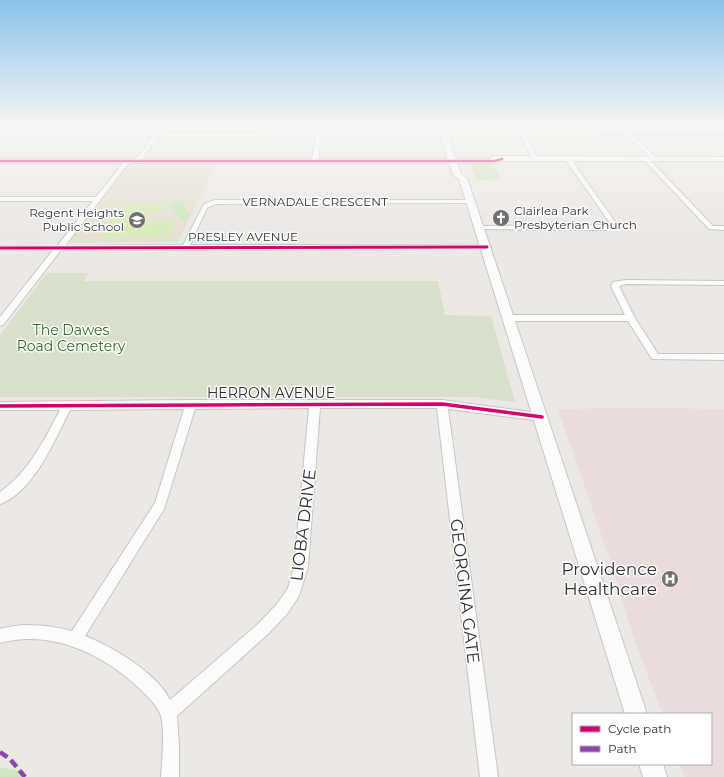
<svg xmlns="http://www.w3.org/2000/svg" width="724" height="777" font-family="Montserrat,sans-serif">
<style>
.education{fill:#e6e0d3}
.medical{fill:#e9dcdb}
.green{fill:#cee6be}
.cemetery{fill:#d8e0cc}
.pitch{fill:#d9eabb}
.lines{fill:none;stroke-linecap:round;stroke-linejoin:round}
.minor-casing{stroke:#c5c4c5;stroke-width:2}
.tertiary-casing{stroke:#c5c4c5;stroke-width:2}
.secondary-casing{stroke:#c5c4c5;stroke-width:2}
.minor{fill:#fcfcfb;fill-rule:evenodd}
.tertiary{fill:#fcfcfb;fill-rule:evenodd}
.secondary{fill:#fcfcfb;fill-rule:evenodd}
.quiet{stroke:#8e44ad;stroke-width:4.5;stroke-dasharray:9 4.5;stroke-linecap:butt}
.cycleway-far2-casing{stroke:#fff;stroke-width:4}
.cycleway-far1-casing{stroke:#fff;stroke-width:5}
.cycleway-casing{stroke:#fff;stroke-width:6}
.cycleway-far2{stroke:#d6006c;stroke-width:2.5}
.cycleway-far1{stroke:#d6006c;stroke-width:3}
.cycleway{stroke:#d6006c;stroke-width:3.5}
.labels{text-anchor:middle;stroke-width:3;stroke-linejoin:round;paint-order:stroke}
.far-street-label{font-size:12px;fill:#2e2e2e;stroke:#fff}
.far-poi-label{font-size:12px;fill:#2e2e2e;stroke:#fff;text-anchor:start}
.park-label{font-size:14px;fill:#2c6e1b;stroke:#fff}
.street-label{font-size:14px;fill:#2e2e2e;stroke:#fff}
.near-street-label{font-size:17px;fill:#2e2e2e;stroke:#fff}
.near-poi-label{font-size:17px;fill:#2e2e2e;stroke:#fff;text-anchor:end}
</style>
<rect width="100%" height="100%" fill="#ece8e4"/>
<path class="education" d="M216 164 178 242 69 243 128 165Z"/>
<path class="medical" d="M635 408 724 409V777H685L680 764H711V714H663L635 642 610 560 558 409Z"/>
<path class="green" d="M169 125H263L260 133 164 132Z
M493 163 500 179 476 180 471 166 473 164Z
M184 200 186 209 190 213 187 220 181 221C179 215 172 212 169 206L172 201Z
M0 767 22 772 27 777H0Z"/>
<path class="cemetery" d="M47 273H89L84 281H438L445 315 491 316 515 402 474 397H0V335Z"/>
<path class="pitch" d="M124 203H167C163 212 149 217 140 220L177 221 168 237H99Z"/>
<g class="lines">
<g class="minor-casing">
<path id="minor" d="M5 125H10L0 133H155L161 125H166L161 133H316L317 125H322L321 133 447 132 450 134 447 136H321L318 160 315 162 312 160 316 136H158L142 159 127 165 65 246 183 245 204 204 215 200H471L474 202 473 203 216 204 207 208 190 245H487L491 247 487 249 61 250 3 325 0 326V317L53 250H0V246H57L93 201H0V197H96L123 163 138 157 153 136 0 137V129Z
M516 125H521L538 159 537 160 532 159Z
M585 125H591L596 128H724V132H629L656 158V160L654 161 624 132H595Z
M568 157 570 158 616 223 614 227 606 230 478 229 477 228 480 226 609 225 610 223 565 159Z
M644 158H648L713 226H724V230L709 229 644 160Z
M626 280 724 281V285L626 284 619 286 635 318 658 354H724V360L652 359 628 321H509L505 318 509 315H625L611 286 613 282Z
M191 400H442L546 414 547 417 546 420 542 421 448 409 498 777H480L437 408H320L308 567 299 596 287 614 268 634 177 716 179 745V777H161C162 759 165 733 161 716 158 706 148 697 141 690 104 654 51 629 0 643V629C23 622 49 625 72 631L155 503 184 409 70 410C55 439 34 492 0 504V492C29 472 44 440 60 410H0V402ZM309 408 294 567 288 588 277 604 258 624 170 700C157 673 113 647 85 636L164 509 195 409Z"/>
</g>
<g class="tertiary-casing">
<path id="tertiary" d="M493 156 724 157V161H503L495 163H0V159H490L491 157Z"/>
</g>
<g class="secondary-casing">
<path id="secondary" d="M441 125H448L452 136 449 139 461 174 467 178 647 714H625L459 179 453 175 441 138 444 135Z
M639 764H663L667 777H643Z"/>
</g>
<use href="#minor" class="minor"/>
<use href="#tertiary" class="tertiary"/>
<use href="#secondary" class="secondary"/>
<path class="quiet" d="M0 752 10 759 25 777"/>
<g class="cycleway-far2-casing">
<path id="cycleway-far2" d="M0 161H495L502 159"/>
</g>
<g class="cycleway-far1-casing">
<path id="cycleway-far1" d="M0 248 487 247"/>
</g>
<g class="cycleway-casing">
<path id="cycleway" d="M0 406 442 404 542 417"/>
</g>
<use href="#cycleway-far2" class="cycleway-far2"/>
<use href="#cycleway-far1" class="cycleway-far1"/>
<use href="#cycleway" class="cycleway"/>
</g>
<linearGradient id="sky" x2="0" y2="1"><stop stop-color="#88c2ea"/><stop offset="0.53" stop-color="#f6f5f3"/><stop offset="1" stop-color="#f6f5f3" stop-opacity="0"/></linearGradient>
<rect width="724" height="234" fill="url(#sky)"/>
<defs>
<g id="church-disc" transform="scale(0.9)"><circle r="9.5" fill="#706f6e" stroke="#fff"/><path d="M-1.2-6h2.4v3.5h3.3v2.4h-3.3V6h-2.4V-.1h-3.3v-2.4h3.3Z" fill="#fff"/></g>
<g id="school-disc" transform="scale(0.9)"><circle r="9.5" fill="#706f6e" stroke="#fff"/><path d="M0-5L7-2L0 1L-7-2ZM-4 1L0 2.5L4 1V4Q0 6-4 4Z" fill="#fff"/></g>
<g id="hospital-disc" transform="scale(0.9)"><circle r="9.5" fill="#706f6e" stroke="#fff"/><path d="M-5-5h3v3.5h4V-5h3V5h-3V1.5h-4V5h-3Z" fill="#fff"/></g>
</defs>
<g fill-rule="evenodd">
<use href="#church-disc" x="501" y="218"/>
<use href="#school-disc" x="137" y="220"/>
<use href="#hospital-disc" x="670" y="579"/>
</g>
<g class="labels">
<g class="far-street-label">
<text x="315" y="206">VERNADALE CRESCENT</text>
<text x="243" y="241">PRESLEY AVENUE</text>
</g>
<g class="far-poi-label">
<text x="514" y="215">Clairlea Park<tspan x="514" dy="14">Presbyterian Church</tspan></text>
<text x="124" y="217" text-anchor="end">Regent Heights<tspan x="124" dy="14">Public School</tspan></text>
</g>
<g class="park-label">
<text x="71" y="335">The Dawes<tspan x="71" dy="16">Road Cemetery</tspan></text>
</g>
<g class="street-label">
<text x="271" y="398">HERRON AVENUE</text>
</g>
<g class="near-street-label">
<text transform="translate(303 525) rotate(-83)" y="6">LIOBA DRIVE</text>
<text transform="translate(465 591) rotate(83)" y="6">GEORGINA GATE</text>
</g>
<g class="near-poi-label">
<text x="657" y="575">Providence<tspan x="657" dy="20">Healthcare</tspan></text>
</g>
</g>
<rect x="572" y="713" width="140" height="52" fill="#ffffff" stroke="#ababab"/>
<rect x="580" y="726" width="20" height="6" fill="#d6006c" stroke="#ababab"/>
<text x="608" y="733" font-size="12" fill="#2e2e2e">Cycle path</text>
<rect x="580" y="746" width="20" height="6" fill="#8e44ad" stroke="#ababab"/>
<text x="608" y="753" font-size="12" fill="#2e2e2e">Path</text>
</svg>
